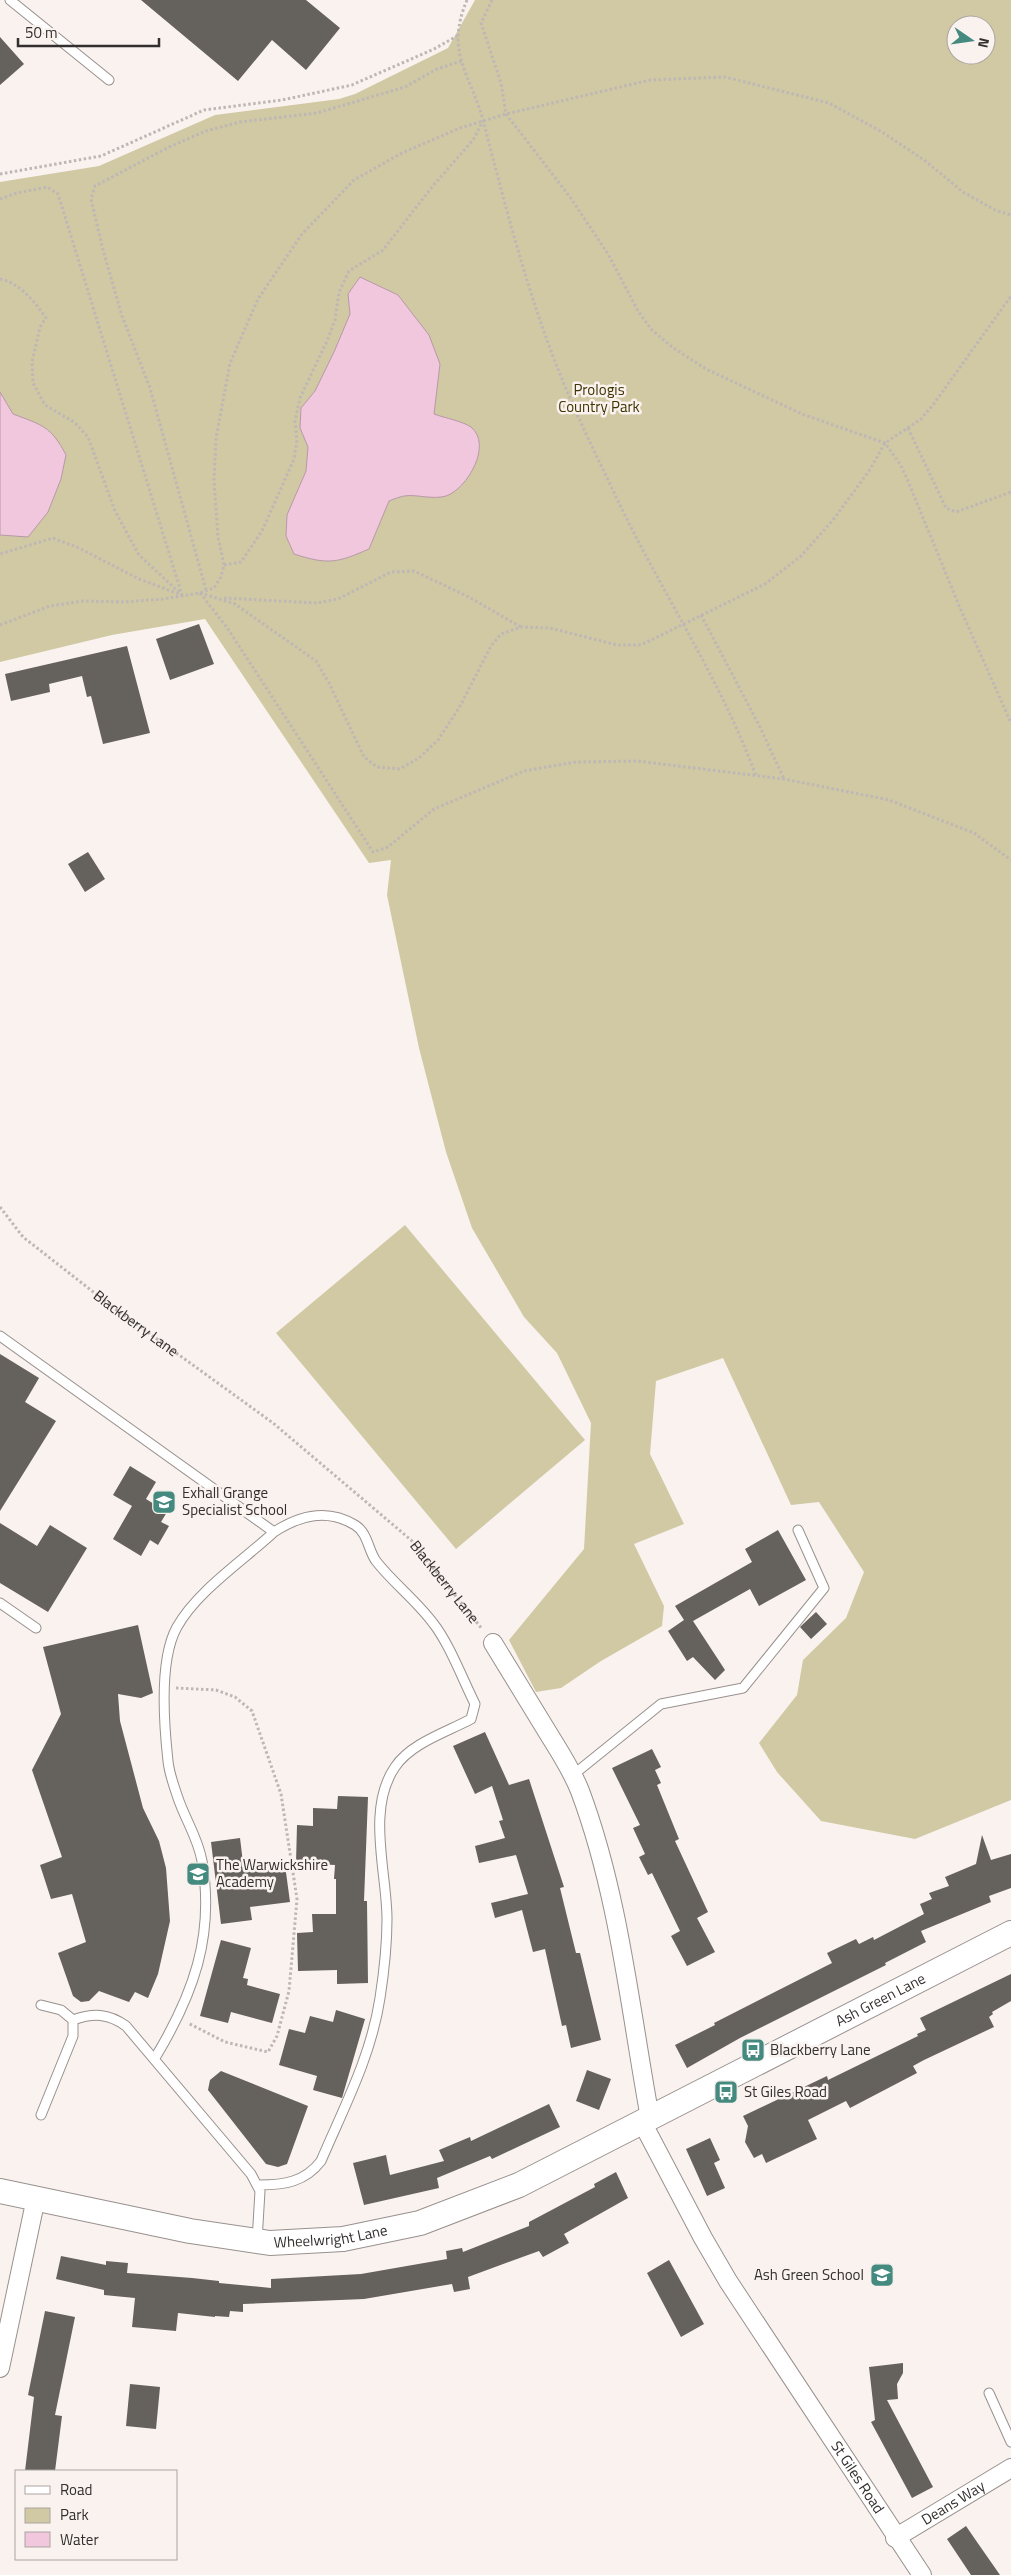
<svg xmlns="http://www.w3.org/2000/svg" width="1011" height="2575" font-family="'Titillium Web',sans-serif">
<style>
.green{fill:#d1c9a3;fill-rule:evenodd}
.water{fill:#f0c7dd;stroke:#b799a8}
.building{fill:#65615c}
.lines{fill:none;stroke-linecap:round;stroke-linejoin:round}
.lane-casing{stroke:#98918e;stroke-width:11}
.street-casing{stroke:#98918e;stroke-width:20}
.secondary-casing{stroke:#98918e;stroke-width:26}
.path{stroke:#beb7b5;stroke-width:3;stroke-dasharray:2.5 2.5;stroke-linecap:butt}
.lane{stroke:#fff;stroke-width:9}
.street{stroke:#fff;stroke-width:18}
.secondary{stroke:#fff;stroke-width:24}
.labels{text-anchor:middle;stroke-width:5;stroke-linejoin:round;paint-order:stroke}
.park-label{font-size:15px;fill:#3e3400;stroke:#faf2ef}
.street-label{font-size:15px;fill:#322f2e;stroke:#faf2ef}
.poi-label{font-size:15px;fill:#322f2e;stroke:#faf2ef;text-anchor:start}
</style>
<rect width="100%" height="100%" fill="#faf2ef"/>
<path class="green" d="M475 0H1011V1800L915 1839 821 1821 777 1772 759 1743 797 1695 803 1660 846 1618 864 1572 819 1502 791 1505 723 1358 656 1381 650 1454 684 1524 634 1544 664 1606 662 1626 601 1661 561 1688 536 1692 509 1640 584 1549 591 1423 557 1353 524 1317 472 1228 446 1152 419 1048 387 895 391 860 369 863 205 619 112 635 0 662V182L99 166 215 115 339 99 355 94 448 48ZM956 25H986V55H956Z
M405 1225 585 1440 456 1549 276 1333Z"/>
<path class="water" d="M360 277 398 295 429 335 440 364 434 414C445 418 462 421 471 427 493 445 467 489 446 496 432 500 417 494 404 496 399 497 394 499 389 501L369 549C337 563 328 565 294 554L286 536 287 515 306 471 308 447 300 428 301 408 315 391 334 352 350 314 348 294Z
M0 392 13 414C42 425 51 426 66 455L61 479 48 512 28 537 0 535Z"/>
<path class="building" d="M141 0H306L340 28 306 70 272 40 238 81Z
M0 37 24 64 0 85Z
M199 624 214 664 170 680 156 639Z
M127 646 150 733 103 744 91 696 87 697 82 676 49 684 50 692 11 701 5 674Z
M88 852 105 879 85 892 68 864Z
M0 1354 39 1378 25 1402 56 1421 0 1511Z
M130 1466 156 1482 146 1499 167 1512 161 1522 169 1526 158 1545 150 1540 141 1556 113 1539 132 1506 113 1495Z
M0 1523 37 1546 50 1525 87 1548 48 1612 0 1583Z
M778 1530 806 1580 759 1606 750 1589 693 1621 725 1670 715 1680 693 1657 687 1661 668 1631 684 1620 675 1606 752 1562 745 1549Z
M816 1612 827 1624 811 1639 800 1627Z
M138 1625 153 1693 141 1698 118 1694 120 1721 143 1808 159 1841 166 1868 170 1921 158 1974 148 1998 135 1992 129 2002 99 1991 89 2001 81 2002 73 1996 58 1953 86 1942 72 1894 51 1899 40 1865 62 1857 32 1770 61 1714 43 1647Z
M485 1732 509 1785 529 1779 564 1887 560 1888 576 1953H580L601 2040 571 2048 566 2025 562 2026 545 1949 533 1952 522 1910 495 1918 491 1903 528 1894 516 1855 479 1863 475 1846 505 1838 499 1821 503 1820 492 1786 475 1794 453 1746Z
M652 1749 661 1767 655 1770 661 1783 657 1785 679 1839 675 1841 708 1912 697 1918 715 1952 687 1966 671 1936 680 1931 652 1873 648 1875 639 1857 645 1854 633 1828 640 1825 612 1768Z
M338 1796 368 1797 364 1901H367L368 1983 337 1984V1970L298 1971 297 1933 313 1932 312 1914H336V1879H334L335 1865 296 1863 297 1825 313 1826V1808L337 1809Z
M982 1835 991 1860 1011 1854V1888L989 1896 991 1902 921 1931 926 1942 885 1963 886 1965 740 2038 687 2068 675 2045 715 2025 714 2023 832 1963 827 1953 856 1939 859 1944 873 1937 874 1940 924 1914 920 1904 932 1899 929 1893 949 1886 945 1877 976 1864Z
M240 1838 244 1871 285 1865 290 1902 250 1907 252 1920 221 1924 211 1842Z
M221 1940 251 1948 243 1978 248 1979 247 1985 280 1994 272 2023 231 2012 228 2023 200 2016Z
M1011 1974V2001L992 2012 993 2014 989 2017 994 2027 924 2060 913 2066 917 2073 850 2108 846 2101 808 2120 817 2139 766 2163 762 2154 754 2158 745 2142 748 2126 743 2116 827 2076 828 2080 918 2036 917 2034 926 2030 920 2018Z
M336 2010 365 2019 342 2098 313 2090 317 2076 279 2065 289 2029 305 2033 310 2016 333 2022Z
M587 2070 611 2079 599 2110 576 2101Z
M221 2071 308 2106 287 2164 278 2167 266 2164 208 2090 210 2080Z
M549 2104 560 2127 492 2159 490 2156 437 2178 439 2188 364 2205 353 2163 386 2155 390 2175 444 2161 439 2150 470 2137 471 2141Z
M710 2138 720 2160 714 2163 725 2188 707 2196 686 2149Z
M616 2172 628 2198 564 2234 569 2243 543 2257 539 2251 468 2277 470 2289 454 2292 452 2284 364 2299 243 2304V2312L230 2311 229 2317 215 2316V2317L178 2313 176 2331 132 2327 135 2298 104 2295V2290L56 2279 61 2256 106 2265V2261L128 2263 127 2273 192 2278 219 2281V2283L271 2288V2279L361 2274 447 2259 446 2251 462 2248 463 2252 529 2226V2222L595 2187 594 2184Z
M669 2260 704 2324 681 2337 647 2273Z
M45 2311 75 2317 55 2415 62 2416 55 2471H25L34 2397 28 2395Z
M903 2363V2373L897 2384 898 2399 887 2400 933 2487 912 2498 871 2422 875 2420 869 2367Z
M130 2384 160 2387 156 2429 126 2426Z
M966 2526 977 2542 1000 2575H971L947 2539Z"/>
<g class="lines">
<g class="lane-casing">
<path id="lane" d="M10 0 109 80
M0 1336 274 1532
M0 1603 36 1628
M573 1775 661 1704 743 1688 824 1588 798 1530
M41 2005 61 2010 73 2020
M73 2020C93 2013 108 2013 126 2026L251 2174 260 2191 257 2241
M155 2058C193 1995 215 1936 202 1861 198 1838 185 1819 178 1798 174 1786 169 1773 168 1761 164 1725 159 1659 177 1627 197 1591 244 1560 274 1532 300 1515 327 1508 355 1525 368 1533 368 1550 376 1561 393 1583 416 1600 433 1623 449 1643 463 1680 475 1704L471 1719C447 1732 411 1743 395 1767 366 1809 387 1873 387 1919 387 1946 384 1972 380 1998 371 2057 344 2107 321 2161 305 2182 284 2185 259 2185
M41 2115 73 2036V2020
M989 2393 1011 2442"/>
</g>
<g class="street-casing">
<g id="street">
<path d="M493 1643C510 1671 528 1700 545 1728 557 1748 571 1768 580 1791 619 1895 630 2009 650 2118"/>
<path id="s2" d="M642 2122 703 2238 728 2281 922 2575"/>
<path d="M0 2368 36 2198"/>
<path id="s3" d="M895 2538 1011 2468"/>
</g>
</g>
<g class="secondary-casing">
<g id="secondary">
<path id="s4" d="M0 2191 190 2231 270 2243 343 2239 420 2223 519 2185 1011 1933"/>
</g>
</g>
<g class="path">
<path d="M467 0C444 54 472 75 484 124 508 216 532 311 570 398 585 433 602 467 618 501 662 593 721 680 756 776"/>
<path d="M492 0 481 23 501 83 506 114 570 197 608 254 638 311 652 330 672 347 706 369 802 414 885 443 900 464 908 481 960 608 1011 723"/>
<path d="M0 174 101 156 204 110 282 100 352 85 434 49 457 36"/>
<path d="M0 199 17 193 47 187 58 194 182 595"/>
<path d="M0 279C20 283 35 302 46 318L40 327 32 362 33 383 45 405 74 422 88 437 115 511 139 555 182 595 139 579 79 548 53 538 0 554"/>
<path d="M908 428 946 508 956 512 1011 492"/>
<path d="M224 565 241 562 262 531 294 459 297 440 295 421 300 398 327 341 335 320 339 292 349 271 383 250 432 187 473 140 483 121"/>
<path d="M206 590 150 388 122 316 103 250 91 199 95 186 169 147 206 131 240 122 317 113 405 87 437 69 462 61"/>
<path d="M200 593 235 604 316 661 329 683 364 757 377 767 400 769 419 758 438 740 459 708 491 646 501 634 521 627 550 628 617 645H641L765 584 801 556 833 520 869 471 885 443 921 419 933 405 1011 296"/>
<path d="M200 593 228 629 373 852 388 847 434 809 524 771 576 762 637 761 784 779 889 800 974 833 1011 860"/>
<path d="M224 598 317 603 338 599 391 572 414 571 467 596 521 627"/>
<path d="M701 615 759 725 784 779"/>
<path d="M0 625 50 606 83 601 124 602 163 599 200 593 214 588 221 577 224 565 218 537 214 481 216 438 230 363 258 299 302 234 354 180 402 153 460 128 506 114 650 80 725 77 829 103 882 132 924 160 963 192 995 210 1011 215"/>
<path id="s1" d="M0 1207 23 1237 110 1305 273 1423 411 1540 482 1629"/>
<path d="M176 1688 216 1690 235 1697 252 1711 281 1794 297 1899 289 1991 277 2036 268 2052 225 2042 188 2023"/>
</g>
<use href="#lane" class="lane"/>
<use href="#street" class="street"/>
<use href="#secondary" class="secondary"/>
</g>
<defs>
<g id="school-square" transform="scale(1.25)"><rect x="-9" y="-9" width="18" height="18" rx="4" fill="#458a7f" stroke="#faf2ef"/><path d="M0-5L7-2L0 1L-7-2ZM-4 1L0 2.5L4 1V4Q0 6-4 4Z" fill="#fff"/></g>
<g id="bus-square" transform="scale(1.25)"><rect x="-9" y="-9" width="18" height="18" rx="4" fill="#458a7f" stroke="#faf2ef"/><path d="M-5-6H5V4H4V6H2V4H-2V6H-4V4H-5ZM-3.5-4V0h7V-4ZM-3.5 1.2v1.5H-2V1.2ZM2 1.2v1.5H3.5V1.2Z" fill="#fff"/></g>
</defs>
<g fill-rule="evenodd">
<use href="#school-square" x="164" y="1502"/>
<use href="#school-square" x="198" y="1874"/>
<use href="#bus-square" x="753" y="2050"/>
<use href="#bus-square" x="726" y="2092"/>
<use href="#school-square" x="882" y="2275"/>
</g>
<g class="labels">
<g class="park-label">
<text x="599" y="395">Prologis<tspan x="599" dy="17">Country Park</tspan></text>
</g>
<g class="street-label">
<text dy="5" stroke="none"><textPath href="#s1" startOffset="180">Blackberry Lane</textPath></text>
<text dy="5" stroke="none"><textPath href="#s1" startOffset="584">Blackberry Lane</textPath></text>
<text dy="5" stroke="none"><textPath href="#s4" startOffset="939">Ash Green Lane</textPath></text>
<text dy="5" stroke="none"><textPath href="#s4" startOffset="336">Wheelwright Lane</textPath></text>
<text dy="5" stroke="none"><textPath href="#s2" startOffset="416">St Giles Road</textPath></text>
<text dy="5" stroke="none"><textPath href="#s3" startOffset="68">Deans Way</textPath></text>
</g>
<g class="poi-label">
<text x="182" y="1498">Exhall Grange<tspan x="182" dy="17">Specialist School</tspan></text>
<text x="216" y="1870">The Warwickshire<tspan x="216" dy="17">Academy</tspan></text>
<text x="770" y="2055">Blackberry Lane</text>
<text x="744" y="2097">St Giles Road</text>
<text x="864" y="2280" text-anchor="end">Ash Green School</text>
</g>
</g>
<rect x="15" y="2470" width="162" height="90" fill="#faf2ef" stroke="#aaa4a2"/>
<rect x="25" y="2486" width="25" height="8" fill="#ffffff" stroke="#aaa4a2"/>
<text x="60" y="2495" font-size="15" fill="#322f2e">Road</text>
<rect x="25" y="2508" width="25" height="15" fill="#d1c9a3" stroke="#aaa4a2"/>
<text x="60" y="2520" font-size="15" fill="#322f2e">Park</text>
<rect x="25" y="2532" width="25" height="15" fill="#f0c7dd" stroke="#aaa4a2"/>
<text x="60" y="2545" font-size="15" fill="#322f2e">Water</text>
<g transform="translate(971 40) rotate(103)"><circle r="24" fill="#faf2ef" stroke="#aaa4a2"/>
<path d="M0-4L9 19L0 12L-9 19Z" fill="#458a7f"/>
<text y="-8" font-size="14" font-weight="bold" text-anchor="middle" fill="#322f2e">N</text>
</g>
<path d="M18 38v8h141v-8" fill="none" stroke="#322f2e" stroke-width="2.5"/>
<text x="25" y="38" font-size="15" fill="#322f2e" stroke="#faf2ef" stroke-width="4" paint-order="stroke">50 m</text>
</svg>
